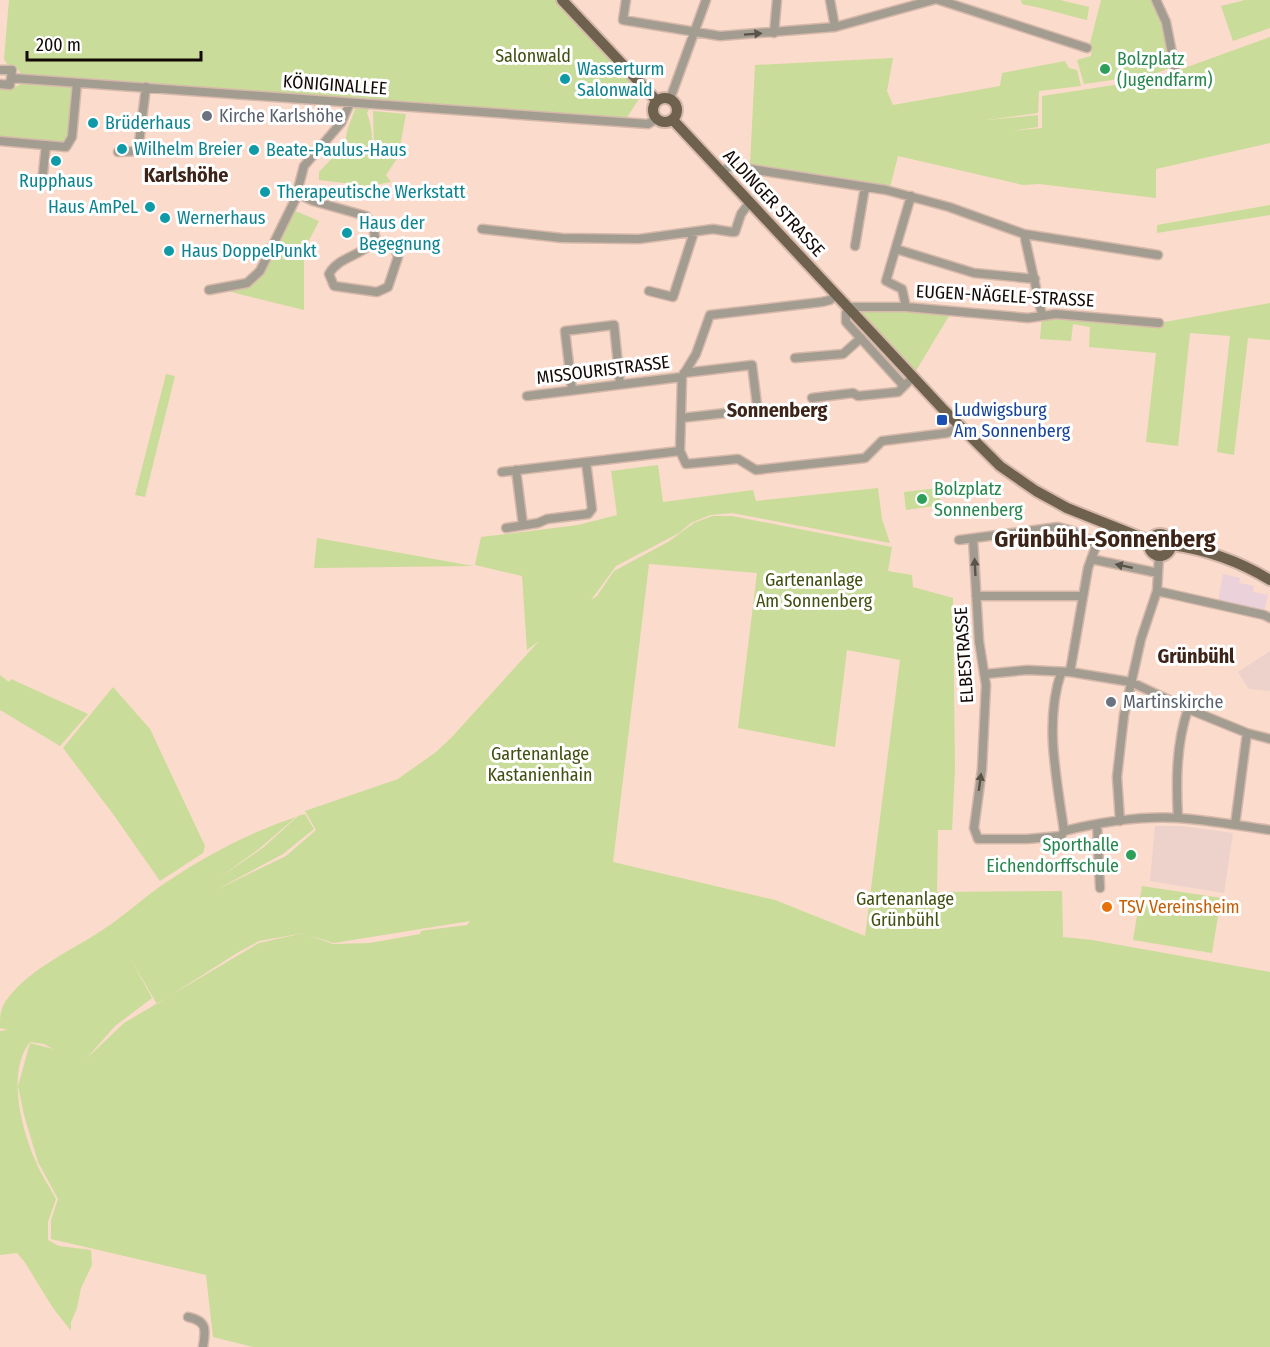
<svg xmlns="http://www.w3.org/2000/svg" width="1270" height="1347" font-family="'Fira Sans Condensed',sans-serif">
<style>
.industrial{fill:#ead1da}
.education{fill:#ecd2cb}
.green{fill:#c9dc99;fill-rule:evenodd}
.lines{fill:none;stroke-linecap:round;stroke-linejoin:round}
.minor-casing{stroke:#d6b9ab;stroke-width:11}
.major-casing{stroke:#d6b9ab;stroke-width:14}
.minor{stroke:#a39c90;stroke-width:8}
.major{stroke:#6e614d;stroke-width:10}
.oneway{fill:#5b524a}
.leisure-dot{fill:#2e9e5b;stroke:#fff;stroke-width:2}
.culture-dot{fill:#0f9aa8;stroke:#fff;stroke-width:2}
.worship-dot{fill:#6b7280;stroke:#fff;stroke-width:2}
.transit-dot{fill:#1a4fb4;stroke:#fff;stroke-width:2}
.food-dot{fill:#e8710a;stroke:#fff;stroke-width:2}
.labels{text-anchor:middle;stroke-width:6;stroke-linejoin:round;paint-order:stroke}
.park-label{font-size:18px;fill:#414f10;stroke:#fff}
.leisure-label{font-size:18px;fill:#27864d;stroke:#fff;text-anchor:start}
.culture-label{font-size:18px;fill:#0d838f;stroke:#fff;text-anchor:start}
.street-label{font-size:18px;fill:#130905;stroke:#fff}
.worship-label{font-size:18px;fill:#5b616d;stroke:#fff;text-anchor:start}
.transit-label{font-size:18px;fill:#164399;stroke:#fff;text-anchor:start}
.food-label{font-size:18px;fill:#c56008;stroke:#fff;text-anchor:start}
.neighbourhood-label{font-size:20px;font-weight:bold;fill:#3c2518;stroke:#fff}
.district-label{font-size:24px;font-weight:bold;fill:#3c2518;stroke:#fff}
</style>
<rect width="100%" height="100%" fill="#fbdbcb"/>
<path class="industrial" d="M1223 574 1240 578 1239 583 1254 586 1253 592 1268 595 1264 611 1218 602Z"/>
<path class="education" d="M1270 651V691L1249 689 1238 672Z
M1155 826H1181L1233 833 1224 893 1150 881Z"/>
<path class="green" d="M9 0H557L644 91 626 119 349 97 329 99 23 77 16 67 7 64 4 59Z
M1021 0H1060L1089 7 1087 20C1065 15 1044 8 1022 4Z
M1101 0H1152L1164 19 1172 67 1154 74 1084 84 1077 60 1091 56 1092 48 1089 47Z
M1245 0H1270V28L1233 41 1221 6Z
M1270 37V143L1156 169V198L1039 184 1023 185 898 156 890 187 750 165 755 65 893 58 887 91 893 105 1000 86 1002 73 1065 61 1069 68 1077 70 1081 86 1039 91 1038 113 987 120 1038 115V127L1011 131 1042 128V96L1154 79Z
M23 83 73 86 66 144 0 136V89H11Z
M356 106 370 107 367 113C371 125 374 137 370 150L372 152 366 157H371L374 146 373 111 406 114 398 157 386 175 391 182 369 186 319 180V172L337 153 348 154C342 133 350 126 356 106Z
M1270 205V215L1157 233V225Z
M293 210 319 221 304 250V310L231 292 229 289C236 287 245 287 251 283 269 274 284 228 293 210Z
M1270 303V340L1248 338 1234 455 1217 452 1230 336 1190 333 1178 446 1146 442 1156 353 1089 347 1090 327 1073 324 1071 341 1040 339 1042 315 1159 323Z
M853 307 952 311 914 374Z
M166 374 175 376 145 497 135 495Z
M658 465 663 502 753 490 756 501 878 488 882 519 890 543 732 513 710 515 691 523 679 533 616 566 591 600 597 596 614 571 668 542 694 523 712 516H732L892 547 888 571 912 575 913 587 953 598 955 770 952 830H938L937 892 1062 891 1063 937 1092 940 1270 972V1347H253L213 1337 206 1275 51 1239V1220L58 1199 38 1162 24 1115 18 1086 30 1043 53 1049 44 1044 30 1042C6 1072 22 1131 36 1162 41 1175 50 1187 56 1199L48 1222V1240L59 1246 91 1250 92 1265 81 1288 77 1308 71 1322V1331L53 1308 24 1261 17 1253 0 1255V1031L8 1030 0 1028C0 1016 0 1008 8 998 32 967 71 951 104 929 124 916 142 899 162 885 205 856 246 834 296 817L260 848 219 878 264 847 298 816 305 814 314 829 283 854 214 891 286 856 316 830 305 811 398 779 436 752 452 737 539 641 527 650 522 576 475 565 481 537 578 525 617 515 611 471ZM649 564 757 573 738 728 835 747 847 650 900 660 865 936 775 900 613 862ZM470 921 467 925 427 930 421 931 420 934 370 943 333 944 307 935 334 943ZM304 933 259 943 124 1023 86 1059 115 1026 152 998 130 958 157 1004 237 953 259 941Z
M938 488 941 505 906 510 904 492Z
M317 538 473 566 314 568Z
M0 675 9 682 11 679 88 714 60 746 0 710Z
M113 687 150 729 205 846 203 853 160 881 113 814 63 748Z
M1142 886 1221 898 1212 953 1133 940Z"/>
<g class="lines">
<g class="minor-casing">
<path id="minor" d="M626 0 623 20 720 36 835 27 933 0
M830 0 835 27
M939 0 1087 48
M1156 0 1166 22 1175 68
M774 33 777 0
M0 70H12L10 85 0 84
M11 78 648 124 656 119
M670 99 706 0
M0 141 66 147 72 137 77 83
M118 152 138 151 146 87
M722 171 729 167H737L886 190 949 207 1024 234 1158 255
M42 183 46 145
M298 194 313 201 366 216 373 226 375 237C365 257 339 255 329 274L334 286 377 292 388 287 398 257 396 251
M482 229 562 238 639 239 713 229 732 232H735L741 214 750 202
M1024 234 1042 315
M855 246 865 187
M896 249 974 273 1035 279
M209 290 247 283 260 271 295 200 304 166 341 123 350 103
M649 291 673 297 694 232
M836 295 830 300 822 302 710 315 696 354 682 377 680 451 686 464 738 459 756 470 865 458 882 441 947 433 959 427
M906 307 902 289 886 281 911 196
M795 358 843 354 861 338
M904 386 846 322V313L853 307H906L1028 318 1056 314 1159 323
M572 390 565 331 614 325 620 384
M527 396 682 377
M812 398 853 393 858 396 898 392 908 382
M681 418 753 410 757 405 752 365 684 373
M516 470 523 525
M502 472 680 451
M506 528 538 523 547 519 588 514 592 509 586 462
M973 539 979 641 986 685 982 769 974 828 978 839H1027L1061 836 1064 831C1101 822 1140 816 1178 818 1209 820 1240 826 1270 830
M959 540 1058 527 1073 531 1096 544
M1091 559 1158 573
M1157 591 1264 615 1270 618
M976 596H1082
M1070 672 1131 682 1188 709 1247 733 1270 739
M1061 673C1044 723 1057 780 1064 831
M986 674 1027 670 1070 672 1088 568 1099 538 1114 527
M1178 818C1176 782 1176 744 1188 709
M1120 821 1117 777 1124 715 1141 639 1157 591 1159 556
M1097 824 1100 888
M1235 825 1247 733
M188 1317C207 1321 206 1329 203 1347"/>
</g>
<g class="major-casing">
<path id="major" d="M562 0 657 101
M653 110a12 12 0 1 1 24 0a12 12 0 1 1-24 0Z
M673 120 942 408 1000 466 1036 491 1067 508 1150 541
M1149 545a11 11 0 1 1 22 0a11 11 0 1 1-22 0Z
M1172 545C1208 550 1239 561 1270 580"/>
</g>
<use href="#minor" class="minor"/>
<use href="#major" class="major"/>
</g>
<defs><path id="oneway-solid" d="M-6-.8H1V-3.2L6.5 0L1 3.2V.8H-6Z" transform="scale(1.5)"/></defs>
<g class="oneway">
<use href="#oneway-solid" transform="translate(753 34) rotate(-4)"/>
<use href="#oneway-solid" transform="translate(1124 566) rotate(-168)"/>
<use href="#oneway-solid" transform="translate(975 567) rotate(-93)"/>
<use href="#oneway-solid" transform="translate(980 782) rotate(-82)"/>
</g>
<g class="leisure-dot">
<circle cx="1105" cy="69" r="6"/>
<circle cx="922" cy="499" r="6"/>
<circle cx="1131" cy="855" r="6"/>
</g>
<g class="culture-dot">
<circle cx="565" cy="79" r="6"/>
<circle cx="93" cy="123" r="6"/>
<circle cx="122" cy="149" r="6"/>
<circle cx="254" cy="150" r="6"/>
<circle cx="56" cy="161" r="6"/>
<circle cx="265" cy="192" r="6"/>
<circle cx="150" cy="207" r="6"/>
<circle cx="165" cy="218" r="6"/>
<circle cx="347" cy="233" r="6"/>
<circle cx="169" cy="251" r="6"/>
</g>
<g class="worship-dot">
<circle cx="207" cy="116" r="6"/>
<circle cx="1111" cy="702" r="6"/>
</g>
<rect class="transit-dot" x="936" y="414" width="12" height="12" rx="3"/>
<circle class="food-dot" cx="1107" cy="907" r="6"/>
<g class="labels">
<g class="park-label">
<text x="533" y="62">Salonwald</text>
<text x="814" y="586">Gartenanlage<tspan x="814" dy="21">Am Sonnenberg</tspan></text>
<text x="540" y="760">Gartenanlage<tspan x="540" dy="21">Kastanienhain</tspan></text>
<text x="905" y="905">Gartenanlage<tspan x="905" dy="21">Grünbühl</tspan></text>
</g>
<g class="leisure-label">
<text x="1117" y="65">Bolzplatz<tspan x="1117" dy="21">(Jugendfarm)</tspan></text>
<text x="934" y="495">Bolzplatz<tspan x="934" dy="21">Sonnenberg</tspan></text>
<text x="1119" y="851" text-anchor="end">Sporthalle<tspan x="1119" dy="21">Eichendorffschule</tspan></text>
</g>
<g class="culture-label">
<text x="577" y="75">Wasserturm<tspan x="577" dy="21">Salonwald</tspan></text>
<text x="105" y="129">Brüderhaus</text>
<text x="134" y="155">Wilhelm Breier</text>
<text x="266" y="156">Beate-Paulus-Haus</text>
<text x="56" y="187" text-anchor="middle">Rupphaus</text>
<text x="277" y="198">Therapeutische Werkstatt</text>
<text x="138" y="213" text-anchor="end">Haus AmPeL</text>
<text x="177" y="224">Wernerhaus</text>
<text x="359" y="229">Haus der<tspan x="359" dy="21">Begegnung</tspan></text>
<text x="181" y="257">Haus DoppelPunkt</text>
</g>
<g class="street-label">
<text transform="translate(335 85) rotate(4)" y="6">KÖNIGINALLEE</text>
<text transform="translate(774 203) rotate(47)" y="6">ALDINGER STRASSE</text>
<text transform="translate(1005 296) rotate(3)" y="6">EUGEN-NÄGELE-STRASSE</text>
<text transform="translate(603 370) rotate(-7)" y="6">MISSOURISTRASSE</text>
<text transform="translate(964 655) rotate(-94)" y="6">ELBESTRASSE</text>
</g>
<g class="worship-label">
<text x="219" y="122">Kirche Karlshöhe</text>
<text x="1123" y="708">Martinskirche</text>
</g>
<g class="transit-label">
<text x="954" y="416">Ludwigsburg<tspan x="954" dy="21">Am Sonnenberg</tspan></text>
</g>
<g class="food-label">
<text x="1119" y="913">TSV Vereinsheim</text>
</g>
<g class="neighbourhood-label">
<text x="186" y="182">Karlshöhe</text>
<text x="777" y="417">Sonnenberg</text>
<text x="1196" y="663">Grünbühl</text>
</g>
<g class="district-label">
<text x="1105" y="547">Grünbühl-Sonnenberg</text>
</g>
</g>
<path d="M27 51v9h174v-9" fill="none" stroke="#130905" stroke-width="3"/>
<text x="36" y="51" font-size="18" fill="#130905" stroke="#ffffff" stroke-width="4.5" paint-order="stroke">200 m</text>
</svg>
